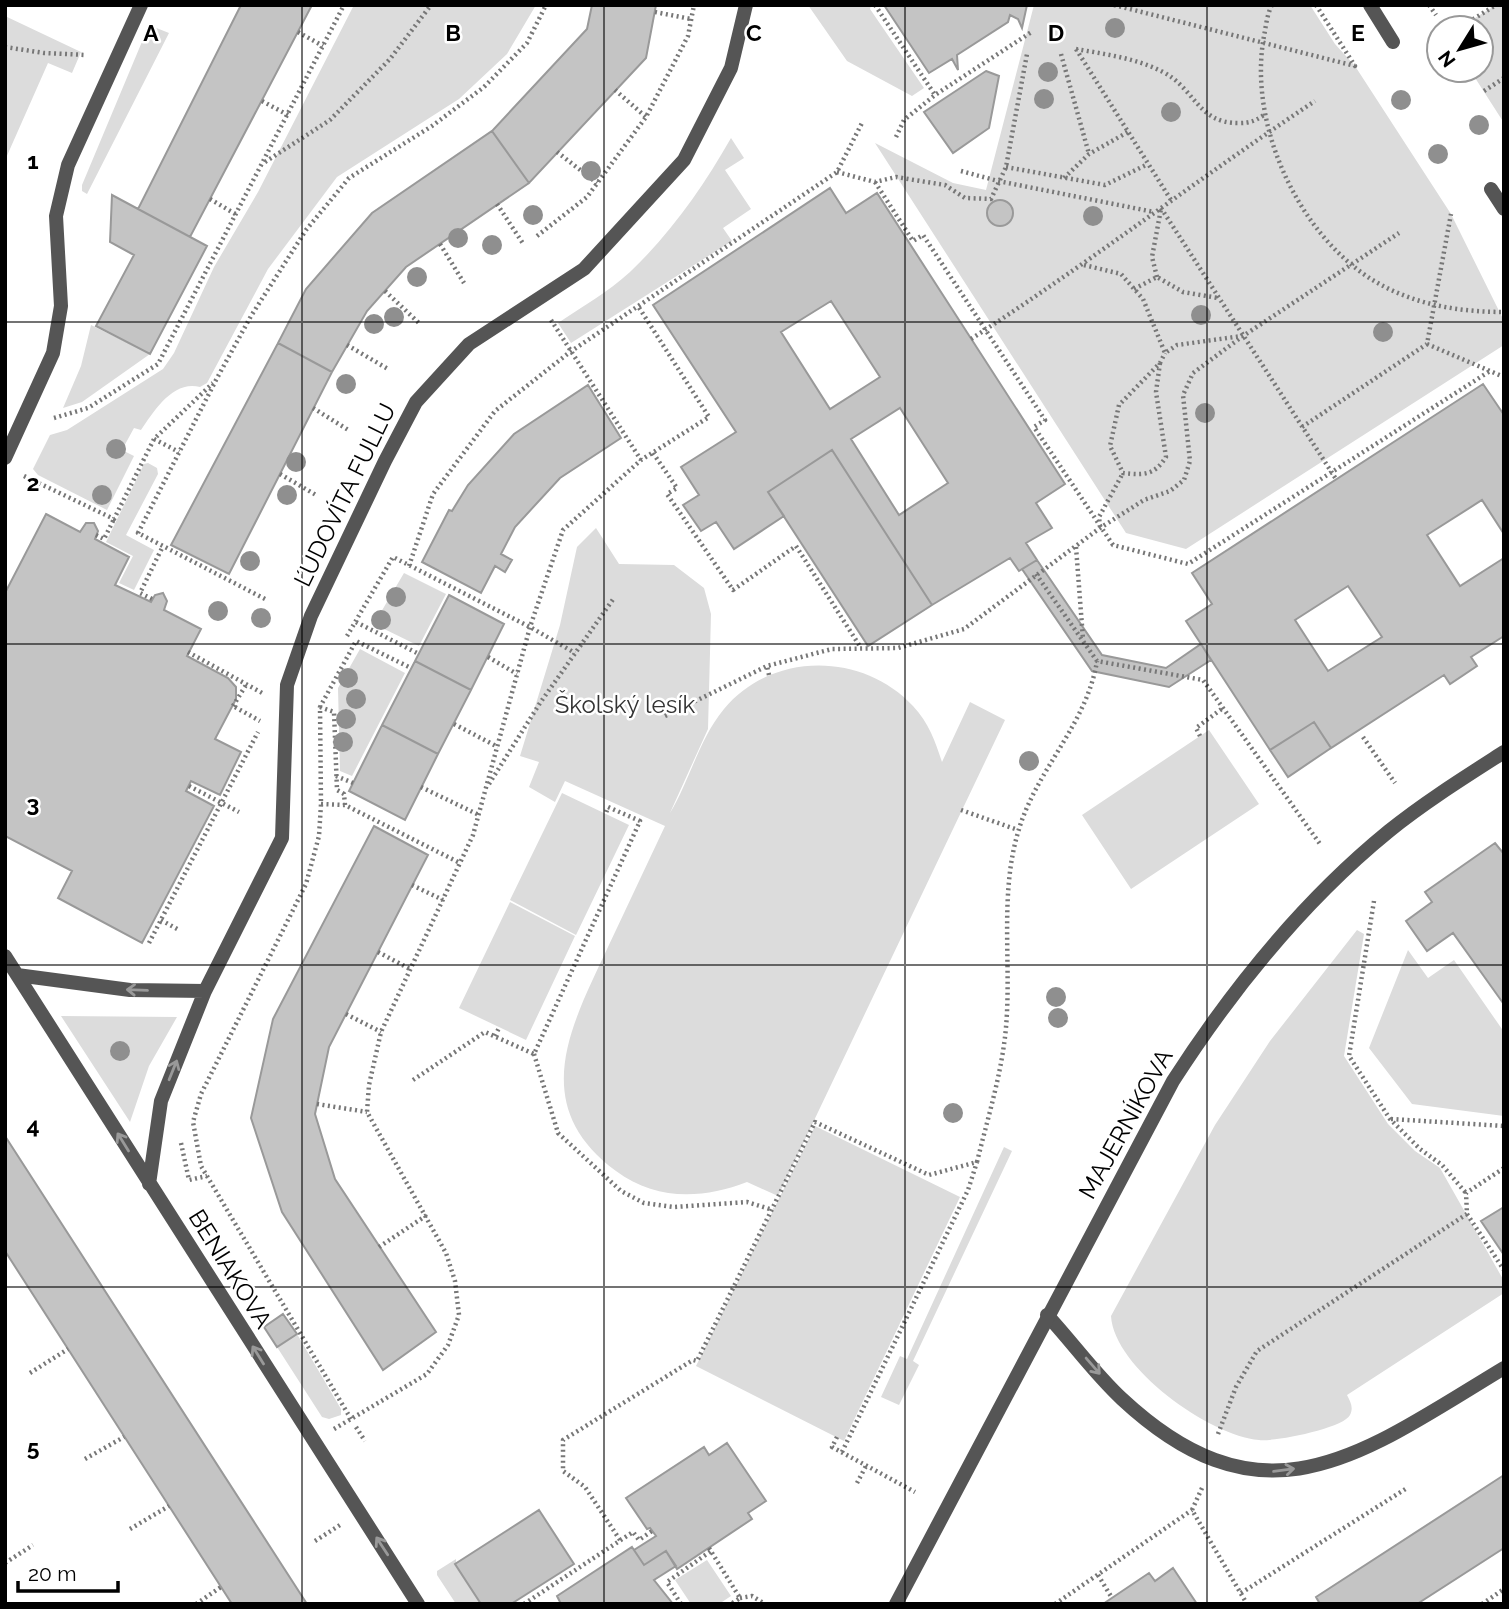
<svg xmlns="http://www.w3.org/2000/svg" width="1509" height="1609" font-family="Raleway,sans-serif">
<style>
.green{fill:#dcdcdc}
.building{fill:#c4c4c4;stroke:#999;stroke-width:2;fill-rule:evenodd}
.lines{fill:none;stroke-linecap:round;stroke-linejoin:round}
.path{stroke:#777;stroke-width:4.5;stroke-dasharray:2 3.5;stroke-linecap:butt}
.minor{stroke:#555;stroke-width:14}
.tertiary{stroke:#555;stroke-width:14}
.tree{fill:#8f8f8f}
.oneway{stroke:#999}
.grid{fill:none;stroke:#000;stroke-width:2;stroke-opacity:0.55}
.labels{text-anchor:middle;stroke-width:5;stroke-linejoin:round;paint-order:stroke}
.street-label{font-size:24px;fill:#000;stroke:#fff}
.park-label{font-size:24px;fill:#333;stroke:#fff}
.grid-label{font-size:23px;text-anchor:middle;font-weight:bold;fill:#000;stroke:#fff;stroke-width:5;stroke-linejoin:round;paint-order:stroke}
</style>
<rect width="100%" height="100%" fill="#fff"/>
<path class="green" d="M354 5H536L507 54 459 99 337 177 268 269 207 383 200 387C173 380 154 411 141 430L134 428 122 450 134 456 107 510 38 475 33 469 50 435 67 430 163 369 174 353 214 267 258 192Z
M808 5H871L870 9 924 88 912 96 847 61Z
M1034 5H1310L1335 44 1355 66 1451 214 1504 321V345L1186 549 1126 533 875 143 953 183 986 190Z
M1496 5H1504V123L1470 70H1481V28H1459Z
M5 16 81 52 72 73 48 63 6 158 5 169Z
M149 25 169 33 87 194 82 191V185Z
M731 138 744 158 725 170 751 209 723 228 732 241 571 343 558 323C582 307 608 292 630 272 671 233 703 187 731 138Z
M91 325 150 354 82 402 63 408 81 366Z
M148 463 157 468 158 474 126 535 154 550 134 590 119 583 133 556 106 542 144 464Z
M596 528 619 564 674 565 704 588 711 614 708 729 670 813C690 780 699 739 724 709 772 651 863 652 913 706 929 723 935 741 942 762L970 702 1005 720 778 1196 747 1182C703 1199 656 1201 616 1171 527 1105 571 1026 608 947 627 907 646 866 665 826L565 781 555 802 529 787 539 762 520 756 560 625 577 547Z
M404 573 446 594 419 646 374 624Z
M360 649 405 673 352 776 340 771 338 688Z
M1209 730 1259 804 1131 889 1082 815Z
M562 793 629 825 576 935 510 900Z
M510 902 575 936 526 1040 459 1008Z
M1357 930 1364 934 1344 1056 1388 1124 1415 1151 1440 1168 1504 1281V1293L1347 1395C1350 1401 1354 1407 1350 1415 1344 1428 1275 1442 1259 1440 1210 1436 1114 1368 1111 1316L1215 1125 1270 1041Z
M1408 950 1428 978 1454 960 1504 1032V1116L1412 1104 1369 1048Z
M61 1016 177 1017 149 1066 130 1122Z
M815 1126 960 1197 844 1441 696 1366Z
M1004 1147 1012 1151 913 1361 919 1365 899 1405 881 1397 900 1356 907 1359Z
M297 1334 341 1409V1415L329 1419 322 1417 277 1347Z
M456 1559V1564L481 1604H456L437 1575V1571Z
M707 1560 731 1596 719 1604H691L675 1580Z"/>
<path class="building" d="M241 5H312L190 237 138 209Z
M592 5H656L646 58 529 183 492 131 587 29Z
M884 5H1027L1022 28 1018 19 1010 15 1008 22 957 55 958 70 952 59 929 73Z
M986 71 999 76 989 128 953 153 924 112Z
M492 131 529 183 406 267 367 311 332 372 278 343 306 289 372 213Z
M830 188 846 213 877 193 1065 484 1036 503 1052 528 1026 543 1037 560 1019 571 1010 558 932 605 832 450 768 492 784 516 734 549 716 522 701 531 683 505 699 495 681 467 736 432 653 305ZM831 301 880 377 830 409 781 332ZM900 408 948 483 899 515 851 439Z
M112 195 207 246 150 354 96 326 134 255 110 242Z
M987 213a13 13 0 1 1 26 0a13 13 0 1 1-26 0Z
M278 343 332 372 229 574 171 545Z
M1483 384 1504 415V534L1482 500 1427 535 1460 586 1504 558V636L1471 657 1477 666 1450 684 1444 675 1331 748 1314 722 1270 750 1186 621 1212 604 1192 573ZM1348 586 1382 637 1328 671 1295 620Z
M588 385 621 438 560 478 515 527 501 554 512 560 505 572 495 566 481 593 422 562 449 510 452 511 468 485 514 434Z
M832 450 932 605 868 646 768 492Z
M46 514 80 532 86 523H94L98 531 95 539 129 557 115 585 151 602 155 595 163 593 167 601 164 610 201 629 187 656 228 678 236 687V699L215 739 241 752 220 795 191 781 186 791 214 806 142 943 58 898 72 871 5 836V593Z
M1037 560 1102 655 1166 668 1201 644 1211 660 1169 687 1092 671 1022 569Z
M449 595 504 624 471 690 415 661Z
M415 661 471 690 438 754 382 725Z
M1314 722 1331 748 1288 777 1270 750Z
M382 725 438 754 405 820 349 791Z
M374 826 428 855 329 1047 315 1114 335 1179 436 1332 383 1370 282 1212 251 1118 273 1019Z
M1495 843 1504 854 1503 1003 1453 933 1427 951 1406 921 1432 902 1425 892Z
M5 1136 307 1604H232L169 1506 5 1251Z
M1504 1207V1255L1481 1221Z
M283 1314 297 1334 277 1347 264 1327Z
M727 1443 766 1501 748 1513 752 1519 677 1569 666 1551 644 1565 634 1550 656 1536 650 1528 647 1529 626 1498 704 1447 709 1455Z
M1504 1475V1548L1417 1604H1320L1316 1597Z
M539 1510 574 1564 511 1604H481L455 1564Z
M632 1547 644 1565 666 1551 676 1566 654 1580 673 1604H561L557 1596Z
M1173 1568 1197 1604H1103L1149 1573 1155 1581Z"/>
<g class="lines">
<path class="path" d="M875 5 935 95 1033 31
M1114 5 1355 66 1316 5
M1272 5C1267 14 1266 26 1264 36 1248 122 1296 231 1371 279 1411 304 1457 312 1504 312
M1429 5 1436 15
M655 12 691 19
M1459 28 1496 5
M298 32 323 46
M5 47 44 53 86 55
M1076 49C1104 54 1135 58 1161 71 1195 87 1197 124 1239 123 1250 123 1255 121 1264 115
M1076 49 1171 200
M1061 54 1089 154
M615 90 646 117
M1484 91 1504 78
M262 101 288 115
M896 137 904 120 935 95
M557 152 597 183
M265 162 330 120 390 59 431 5
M1006 167 1105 185 1148 164
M961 171 998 181 1154 212
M837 172 875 182 896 177 945 185 965 198 991 199 1006 167 1027 54
M1064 178 1089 154 1128 132
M875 182 913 241 923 235 1045 420 1034 427 1113 545 1188 564 1490 371
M210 199 237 215
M497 204 524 245
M1161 208 1336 479
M537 236 587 197 646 117 688 36 694 5
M440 244 464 283
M1084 265 1121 274 1143 299 1165 353 1177 345 1242 336
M1157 277 1152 257 1161 209
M1134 289 1157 277 1183 292 1218 298
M385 291 420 324
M551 320 641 460
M971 339C1089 263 1199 178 1315 101
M1427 344 1504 377
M347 345 388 369
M1160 363 1156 392 1166 457C1154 476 1143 475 1123 473L1110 446 1119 405 1160 363 1165 353
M313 408 350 431
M54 418 88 408 158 364 344 5
M1302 427 1427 344 1451 214
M154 439 179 452
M653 453 677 488 667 494 733 590 796 546 861 648
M280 474 316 495
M24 476 114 519 154 439 213 383
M1100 527 1099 517 1123 473
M96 535 104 539 114 519
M1076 547 1083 639
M409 566 433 494 495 411 570 352 837 172 863 121
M1036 574 1097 661 1203 680 1320 844
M152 599 140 593 163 546
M265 599 138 533 216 380 251 316 306 230 349 178 432 126 484 87 527 43 546 5
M356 622 419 654
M347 636 393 557 530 627 575 653
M188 652 264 694
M488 657 517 674
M769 675 767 666 832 649 898 648 964 629 1100 528 1144 500 1170 491 1184 480 1190 461 1183 395 1193 373 1243 336 1399 233
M233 706 246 685
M235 707 260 721
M320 707 334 712 337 790 344 794 345 805
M665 716 767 666
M454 724 498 747
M1200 736 1196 728 1223 708
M1363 737 1395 783
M336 776 353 783
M489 784 540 703 614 598
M189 786 239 812
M421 787 479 815
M321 804 345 805 460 863
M961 810 1018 830
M412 885 443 900
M1374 901 1349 1056 1390 1119 1420 1149 1442 1165 1466 1193
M161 920 179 930
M149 943 258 732
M378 952 410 969
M346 1014 381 1032
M495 1036 499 1028
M534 1054 558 1133 621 1191 644 1203 674 1207 747 1202 773 1210
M413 1080 485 1032 534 1054 640 821 608 807 606 813
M317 1104 367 1112
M1391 1119 1504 1126
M181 1143 189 1180 207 1176
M1467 1214 1504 1270
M379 1247 427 1215
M30 1373 68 1349
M351 1419 201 1166 193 1122 201 1094 306 884 319 836 321 804 320 707 356 641 411 668
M356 1427 365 1441
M334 1429 427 1374 448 1345 459 1315 455 1281 446 1253 367 1112 369 1085 381 1032 473 835 530 627 563 530 641 460 709 417 638 306
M1218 1434 1236 1387 1257 1351 1467 1214 1466 1193 1504 1168
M837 1437 832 1447 915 1492
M842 1452 968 1190 977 1162
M85 1459 124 1437
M857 1483 866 1466
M1202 1488 1192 1510 1247 1604
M130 1529 169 1506
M620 1540 585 1487 563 1471V1440L693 1360 697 1361 815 1122 929 1175 977 1162C987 1121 1000 1079 1005 1037 1013 969 998 896 1019 829 1037 769 1087 724 1097 661
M315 1541 340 1525
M709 1548 740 1598 731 1604
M5 1563 33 1545
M1098 1575 1112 1598
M1241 1593 1407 1488
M740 1598 752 1596 765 1604
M196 1604 221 1587
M524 1604 633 1532 639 1540 652 1531
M681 1604 667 1582 711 1551
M1055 1604 1192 1510
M1482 1604 1504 1589"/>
<path class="minor" d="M1370 5 1393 42
M1491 189 1504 209
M5 458 53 353 61 306 56 216 68 165 141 5
M5 956 418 1604
M17 975 130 990 205 991
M149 1184 161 1101 205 991 282 838 287 685 311 616 385 461 416 402 469 344 584 269 684 160 731 68 746 5
M1047 1315C1072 1342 1095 1374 1122 1399 1266 1533 1363 1453 1504 1368"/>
<path class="tertiary" d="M896 1604 1173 1081C1233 988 1303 901 1389 831 1425 802 1465 777 1504 752"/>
</g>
<g class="tree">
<circle cx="1115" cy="28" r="10"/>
<circle cx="1048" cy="72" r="10"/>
<circle cx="1044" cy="99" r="10"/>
<circle cx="1401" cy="100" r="10"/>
<circle cx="1171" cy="112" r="10"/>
<circle cx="1479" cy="125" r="10"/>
<circle cx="1438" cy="154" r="10"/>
<circle cx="591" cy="171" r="10"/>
<circle cx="533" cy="215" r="10"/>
<circle cx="1093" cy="216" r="10"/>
<circle cx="458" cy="238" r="10"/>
<circle cx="492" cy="245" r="10"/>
<circle cx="417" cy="277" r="10"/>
<circle cx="1201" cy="315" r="10"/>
<circle cx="394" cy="317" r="10"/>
<circle cx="374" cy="324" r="10"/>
<circle cx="1383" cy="332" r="10"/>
<circle cx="346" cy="384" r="10"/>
<circle cx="1205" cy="413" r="10"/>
<circle cx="116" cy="449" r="10"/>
<circle cx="296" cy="462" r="10"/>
<circle cx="102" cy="495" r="10"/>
<circle cx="287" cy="495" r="10"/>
<circle cx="250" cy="561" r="10"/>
<circle cx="396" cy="597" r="10"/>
<circle cx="218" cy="611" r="10"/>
<circle cx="261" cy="618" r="10"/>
<circle cx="381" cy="620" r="10"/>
<circle cx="348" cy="678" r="10"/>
<circle cx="356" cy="699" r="10"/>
<circle cx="346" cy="719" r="10"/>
<circle cx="343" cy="742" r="10"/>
<circle cx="1029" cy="761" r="10"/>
<circle cx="1056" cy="997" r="10"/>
<circle cx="1058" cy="1018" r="10"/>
<circle cx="120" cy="1051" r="10"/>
<circle cx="953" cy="1113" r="10"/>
</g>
<defs><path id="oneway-shaft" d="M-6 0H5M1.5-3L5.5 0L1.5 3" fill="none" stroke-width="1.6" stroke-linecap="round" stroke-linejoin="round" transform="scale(1.75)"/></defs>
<g class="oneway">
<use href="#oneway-shaft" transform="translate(137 990) rotate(-178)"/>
<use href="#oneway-shaft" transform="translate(173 1070) rotate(-68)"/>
<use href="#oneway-shaft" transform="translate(123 1142) rotate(-122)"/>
<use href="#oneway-shaft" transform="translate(258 1355) rotate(-122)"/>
<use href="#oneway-shaft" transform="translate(1093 1366) rotate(49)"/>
<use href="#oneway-shaft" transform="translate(1284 1470) rotate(-8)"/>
<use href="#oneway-shaft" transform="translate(382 1546) rotate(-123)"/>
</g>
<path class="grid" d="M302 5V1604M604 5V1604M905 5V1604M1207 5V1604M5 322H1504M5 644H1504M5 965H1504M5 1287H1504"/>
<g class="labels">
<g class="street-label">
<text transform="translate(345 495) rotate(-64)" y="8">ĽUDOVÍTA FULLU</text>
<text transform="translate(1126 1124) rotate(-61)" y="8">MAJERNÍKOVA</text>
<text transform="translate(230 1269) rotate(58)" y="8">BENIAKOVA</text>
</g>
<g class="park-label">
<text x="625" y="713">Školský lesík</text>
</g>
</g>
<g class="grid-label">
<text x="151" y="41">A</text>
<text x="453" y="41">B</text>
<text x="754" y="41">C</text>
<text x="1056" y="41">D</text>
<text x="1358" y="41">E</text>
<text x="33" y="169">1</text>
<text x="33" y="491">2</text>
<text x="33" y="812">3</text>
<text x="33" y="1134">4</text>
<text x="33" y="1456">5</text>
</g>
<rect width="1509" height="1609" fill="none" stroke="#000000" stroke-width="14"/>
<g transform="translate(1460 49) rotate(233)"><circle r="33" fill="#ffffff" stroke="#999999" stroke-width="2"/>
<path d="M0-5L12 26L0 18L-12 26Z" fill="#000000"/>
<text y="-10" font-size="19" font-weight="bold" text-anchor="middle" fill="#000000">N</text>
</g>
<path d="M18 1581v10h100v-10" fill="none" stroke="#000000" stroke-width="3.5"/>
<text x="28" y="1581" font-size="21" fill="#000000" stroke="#ffffff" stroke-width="5" paint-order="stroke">20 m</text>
</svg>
